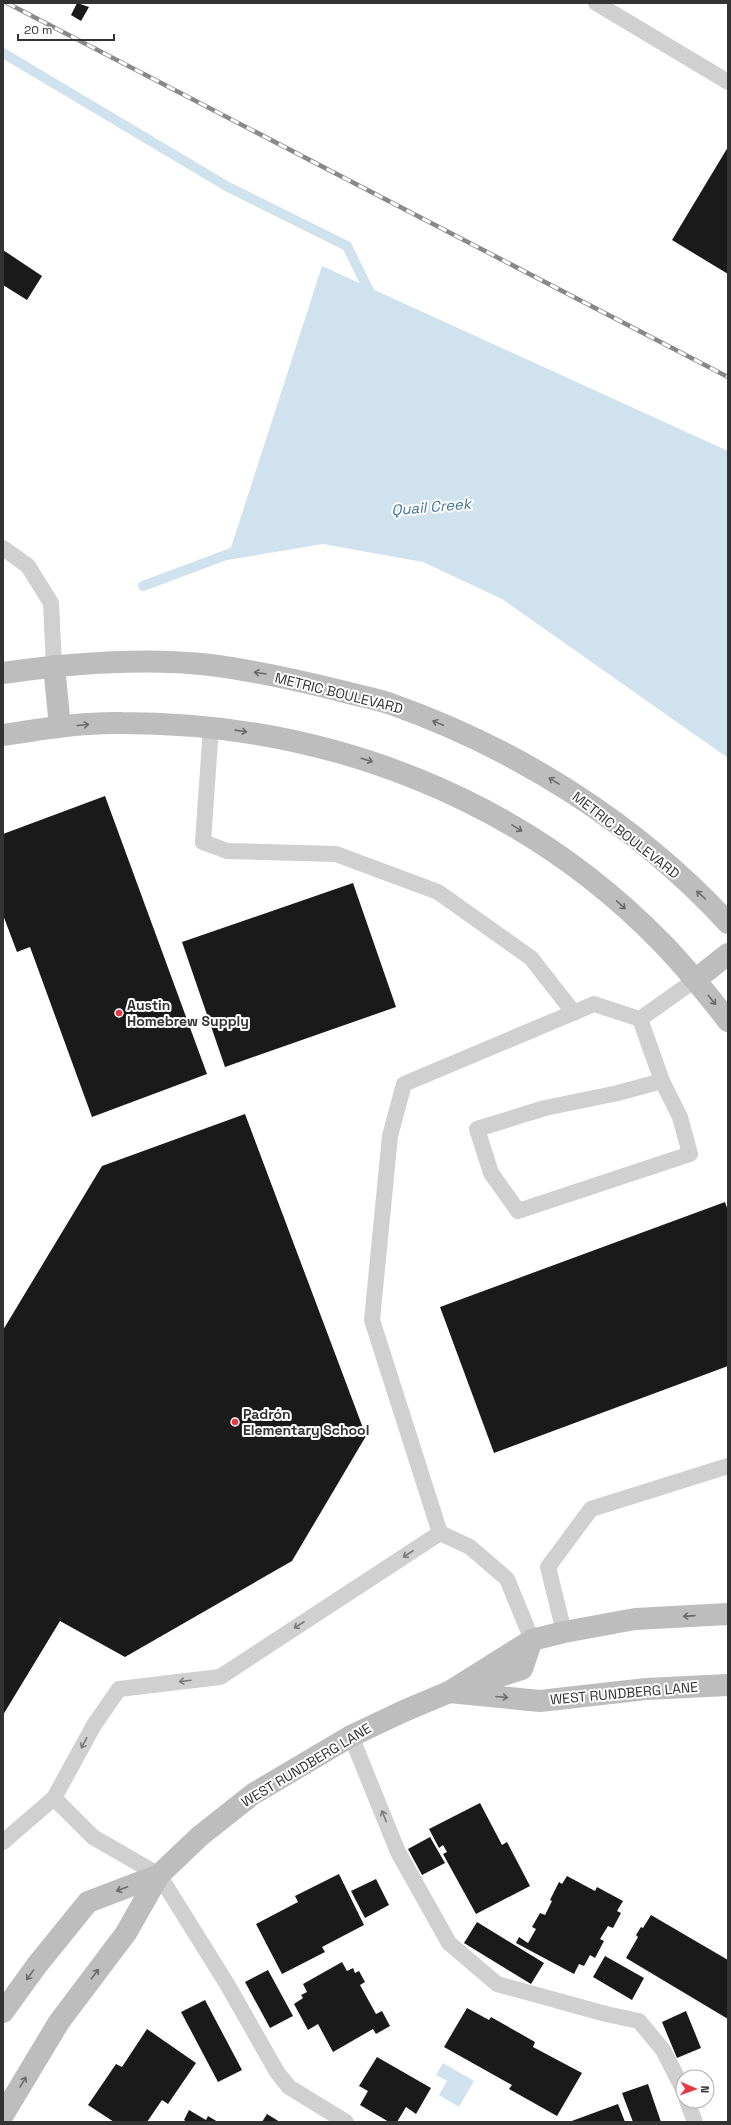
<svg xmlns="http://www.w3.org/2000/svg" width="731" height="2125" font-family="'Space Grotesk',sans-serif">
<style>
.water{fill:#cfe2ee}
.lines{fill:none;stroke-linecap:round;stroke-linejoin:round}
.stream{stroke:#cfe2ee;stroke-width:10}
.building{fill:#1a1a1a}
.lane{stroke:#d0d0d0;stroke-width:16}
.secondary{stroke:#bdbdbd;stroke-width:22}
.rail-casing{stroke:#888;stroke-width:4.5}
.rail{stroke:#fff;stroke-width:3;stroke-dasharray:9;stroke-linecap:butt}
.oneway{stroke:#6a6a6a}
.oneway2{stroke:#7a7a7a}
.poi-dot{fill:#e63946;stroke:#fff;stroke-width:1.5}
.labels{text-anchor:middle;stroke-width:4;stroke-linejoin:round;paint-order:stroke}
.street-label{font-size:14px;fill:#333;stroke:#fff}
.poi-label{font-size:14px;font-weight:bold;fill:#333;stroke:#fff;text-anchor:start}
.water-label{font-size:15px;font-style:italic;fill:#3f7597;stroke:#fff}
</style>
<rect width="100%" height="100%" fill="#fff"/>
<path class="water" d="M322 266 728 451V758L502 599 423 562 323 544 227 560Z
M443 2063 474 2081 459 2107 439 2095 447 2081 436 2075Z"/>
<g class="lines">
<path class="stream" d="M3 53 228 187 347 246 373 299
M143 586 242 549"/>
</g>
<path class="building" d="M77 3 89 7 81 21 71 15Z
M728 147V274L672 240Z
M3 250 42 276 27 300 3 285Z
M105 796 207 1074 92 1117 30 947 17 952 3 915V834Z
M353 883 396 1007 225 1067 182 942Z
M245 1114 366 1436 292 1561 125 1657 60 1621 3 1715V1330L102 1166Z
M725 1202 728 1211V1366L494 1453 440 1307Z
M480 1803 502 1845 507 1842 530 1886 476 1914 443 1854 447 1852 443 1845 439 1848 429 1829Z
M430 1837 445 1863 422 1875 408 1849Z
M339 1874 364 1925 322 1947 325 1952 282 1974 256 1924 298 1902 295 1896Z
M567 1876 595 1891 597 1887 623 1901 617 1911 621 1913 613 1928 608 1926 600 1939 604 1941 595 1958 590 1955 584 1966 579 1964 574 1974 516 1943 519 1937 528 1943 536 1929 532 1927 540 1913 545 1915 552 1901 550 1900 559 1882 562 1884Z
M376 1879 389 1905 365 1918 351 1891Z
M651 1915 728 1960V2019L626 1958 638 1937 636 1935 641 1927 643 1928Z
M477 1922 544 1963 531 1984 464 1943Z
M605 1956 644 1978 632 2000 593 1977Z
M342 1962 347 1971 353 1968 355 1973 359 1971 365 1982 360 1985 376 2014 382 2011 390 2026 376 2034 373 2029 333 2052 318 2024 308 2030 294 2004 303 1998 301 1995 307 1992 303 1984Z
M268 1970 293 2016 270 2028 245 1982Z
M205 2000 242 2070 218 2082 181 2012Z
M467 2008 489 2020 491 2017 535 2042 533 2047 582 2073 557 2116 509 2089 512 2085 444 2047Z
M686 2011 701 2048 677 2058 662 2022Z
M147 2029 196 2063 168 2104 162 2100 147 2122H114L88 2105 116 2064 122 2067Z
M377 2057 431 2088 416 2114 406 2107 397 2122H389L360 2105 368 2091 359 2086Z
M648 2084 661 2122H633L622 2093Z
M618 2104 625 2122H569Z
M189 2110 206 2120 208 2116 218 2122H187L184 2120Z
M267 2114 280 2122H262Z"/>
<g class="lines">
<path class="lane" d="M596 3 728 82
M3 548 28 566 51 603 54 666
M211 727 203 842 227 851 336 854 438 892 531 958 574 1013
M662 1081 680 1117 690 1154 518 1211 491 1173 477 1129 545 1108 618 1093 662 1081 640 1019 695 980
M564 1632 548 1567 591 1509 728 1466
M532 1640 507 1579 470 1547 440 1533 372 1320 390 1136 404 1084 594 1004 640 1019
M351 1736 398 1852 449 1943 497 1984 606 2014 639 2021 663 2050 683 2089
M54 1798 93 1837 159 1875 227 1984 277 2072 289 2087 346 2122
M3 1842 54 1798 94 1725 119 1689 220 1677 440 1533
M687 2101 695 2122"/>
<path class="secondary" d="M54 666 60 727
M3 673C71 663 142 657 211 665 256 671 301 681 345 692 360 696 377 699 391 704 518 749 637 824 728 923
M3 735C42 729 82 722 122 723 326 723 521 797 664 945 687 969 708 995 728 1021
M695 980 728 954
M481 1682 522 1669 532 1640
M449 1692 540 1701 646 1689 728 1685
M3 2012 37 1965 88 1902 159 1875
M3 2115 59 2022 126 1933 159 1875 200 1836 253 1794 351 1736 404 1711 449 1692 532 1640 564 1632 635 1619 728 1614"/>
<g class="rail-casing">
<path id="rail" d="M7 3 728 377"/>
</g>
<use href="#rail" class="rail"/>
</g>
<defs><path id="oneway-shaft" d="M-6 0H5M1.5-3L5.5 0L1.5 3" fill="none" stroke-width="1.6" stroke-linecap="round" stroke-linejoin="round"/></defs>
<g class="oneway">
<use href="#oneway-shaft" transform="translate(260 673) rotate(-171)"/>
<use href="#oneway-shaft" transform="translate(438 723) rotate(-158)"/>
<use href="#oneway-shaft" transform="translate(83 725) rotate(-5)"/>
<use href="#oneway-shaft" transform="translate(241 731) rotate(8)"/>
<use href="#oneway-shaft" transform="translate(367 760) rotate(17)"/>
<use href="#oneway-shaft" transform="translate(554 781) rotate(-149)"/>
<use href="#oneway-shaft" transform="translate(517 828) rotate(32)"/>
<use href="#oneway-shaft" transform="translate(701 895) rotate(-138)"/>
<use href="#oneway-shaft" transform="translate(621 905) rotate(43)"/>
<use href="#oneway-shaft" transform="translate(712 1000) rotate(51)"/>
<use href="#oneway-shaft" transform="translate(689 1616) rotate(176)"/>
<use href="#oneway-shaft" transform="translate(502 1697) rotate(5)"/>
<use href="#oneway-shaft" transform="translate(122 1889) rotate(159)"/>
<use href="#oneway-shaft" transform="translate(95 1974) rotate(-53)"/>
<use href="#oneway-shaft" transform="translate(30 1975) rotate(126)"/>
<use href="#oneway-shaft" transform="translate(23 2082) rotate(-59)"/>
</g>
<g class="oneway2">
<use href="#oneway-shaft" transform="translate(408 1554) rotate(147)"/>
<use href="#oneway-shaft" transform="translate(299 1625) rotate(147)"/>
<use href="#oneway-shaft" transform="translate(185 1681) rotate(173)"/>
<use href="#oneway-shaft" transform="translate(84 1743) rotate(118)"/>
<use href="#oneway-shaft" transform="translate(384 1816) rotate(-112)"/>
</g>
<g class="poi-dot">
<circle cx="119" cy="1013" r="4"/>
<circle cx="235" cy="1422" r="4"/>
</g>
<g class="labels">
<g class="street-label">
<text transform="translate(339 693) rotate(14)" y="5">METRIC BOULEVARD</text>
<text transform="translate(626 835) rotate(38)" y="5">METRIC BOULEVARD</text>
<text transform="translate(624 1693) rotate(-5)" y="5">WEST RUNDBERG LANE</text>
<text transform="translate(306 1765) rotate(-31)" y="5">WEST RUNDBERG LANE</text>
</g>
<g class="poi-label">
<text x="127" y="1010">Austin<tspan x="127" dy="16">Homebrew Supply</tspan></text>
<text x="243" y="1419">Padrón<tspan x="243" dy="16">Elementary School</tspan></text>
</g>
<g class="water-label">
<text transform="translate(431 507) rotate(-5)" y="5">Quail Creek</text>
</g>
</g>
<rect width="731" height="2125" fill="none" stroke="#333333" stroke-width="8"/>
<g transform="translate(695 2089) rotate(92)"><circle r="19" fill="#ffffff" stroke="#adadad"/>
<path d="M0-3L7 15L0 10L-7 15Z" fill="#e63946"/>
<text y="-6" font-size="11" font-weight="bold" text-anchor="middle" fill="#333333">N</text>
</g>
<path d="M18 34v6h96v-6" fill="none" stroke="#333333" stroke-width="2"/>
<text x="24" y="34" font-size="12" fill="#333333" stroke="#ffffff" stroke-width="3" paint-order="stroke">20 m</text>
</svg>
